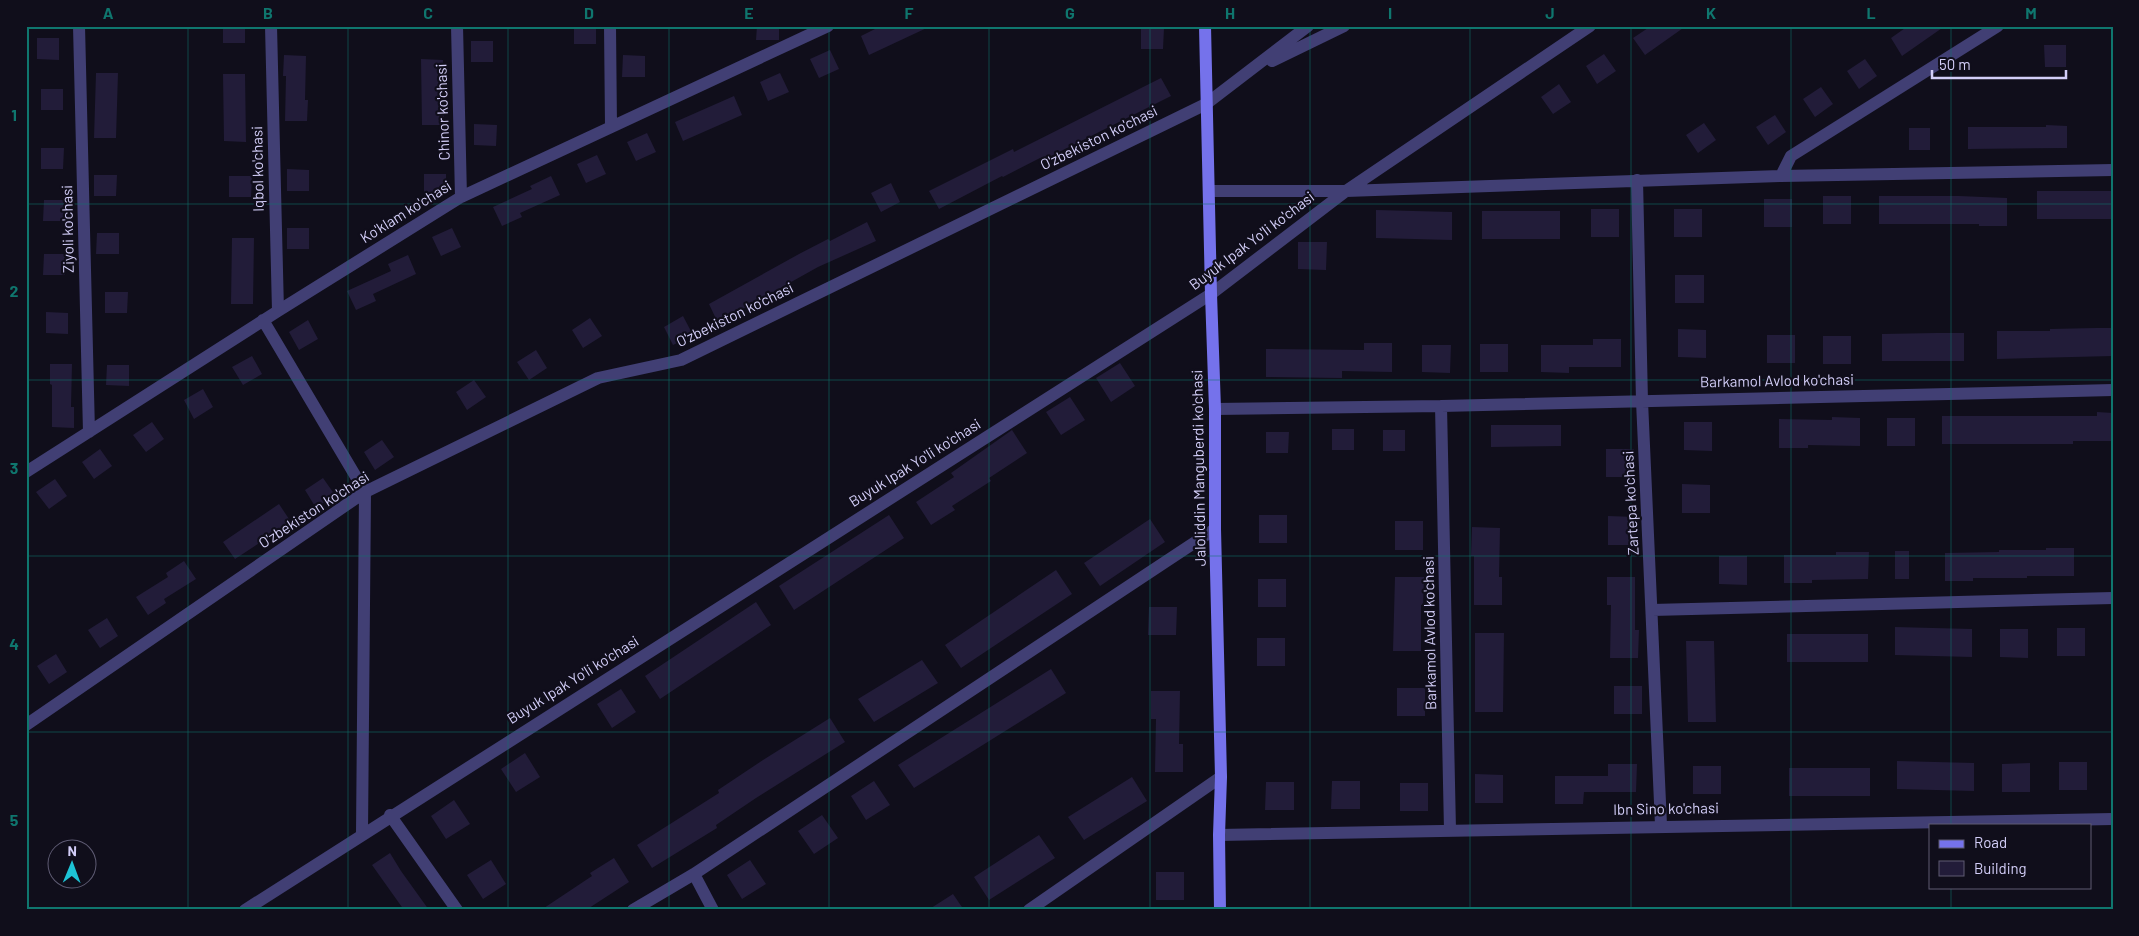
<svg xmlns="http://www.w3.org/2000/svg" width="2139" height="936" font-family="Barlow,sans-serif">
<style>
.building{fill:#221c39}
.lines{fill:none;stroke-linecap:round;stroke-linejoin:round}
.street{stroke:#413f74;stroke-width:12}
.secondary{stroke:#7572eb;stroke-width:12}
.grid{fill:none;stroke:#0f766e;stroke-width:1;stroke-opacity:0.55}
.labels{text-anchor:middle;stroke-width:4.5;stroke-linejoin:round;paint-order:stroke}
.street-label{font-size:15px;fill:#d3cef8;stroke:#100e1b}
.neatline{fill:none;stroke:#0f766e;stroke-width:2}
.grid-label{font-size:16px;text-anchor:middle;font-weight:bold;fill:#0f766e}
</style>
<rect width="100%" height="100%" fill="#100e1b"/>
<path class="building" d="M223 26H245V43H223Z
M574 26H596V44H574Z
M757 26H779V40H756Z
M881 26H931L869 55 861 36Z
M1651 26H1686L1645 55 1633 38Z
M1908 26H1945L1902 56 1891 38Z
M1141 28H1164L1163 49H1141Z
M37 38H59V60L37 59Z
M471 41H493V62H471Z
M2044 45H2066V67H2045Z
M830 50 839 69 819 78 810 59Z
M1604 54 1616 71 1597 84 1586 66Z
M284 55 306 56 305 100H308L307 121H285L286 76H283Z
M623 55 645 56V77H622Z
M421 59 443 60 442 105H444V125H422Z
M1865 59 1877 76 1859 89 1847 71Z
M96 73H118L116 138H94Z
M780 73 789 92 768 101 760 82Z
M223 74H245L246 142 224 141Z
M1161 78 1171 96 1041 161 1040 158 1003 177 1002 176 939 209 929 191 1013 149 1014 152Z
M1559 84 1571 102 1553 114 1541 97Z
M1821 87 1833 104 1815 117 1803 99Z
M41 89H63V110H41Z
M734 96 742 115 683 141 675 122Z
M1775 115 1786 132 1768 145 1756 127Z
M1704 123 1716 140 1698 153 1686 135Z
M474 124 497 125 496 146 474 145Z
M2046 125 2067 126V148L1968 149V127H2046Z
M1909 128H1930V150H1909Z
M647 133 656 152 636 161 627 142Z
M41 148H64L63 169H41Z
M597 155 606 174 586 183 577 164Z
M287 169 309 170V191H287Z
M424 174H446V195L424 194Z
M94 175H117L116 196H94Z
M229 176H252L251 197H229Z
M551 176 560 195 520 213 522 217 502 226 493 207 532 189 530 186Z
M891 183 900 202 881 212 871 193Z
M2037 191H2113V219H2037Z
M1823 196H1851V224H1823Z
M1879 196H1959L2007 198V226H1979V224H1879Z
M1764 199H1792V227H1764Z
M44 200H66L65 221H43Z
M1591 209H1619V237H1591Z
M1674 209H1702V237H1674Z
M1376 210 1452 212V240L1376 238Z
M1482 211H1560V239H1482Z
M867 222 876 241 818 267 718 323 709 304 799 254 828 239 830 241Z
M287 228H309V249H287Z
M452 228 461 247 441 256 432 237Z
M97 233H119V254H96Z
M232 238H254L253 304H231Z
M1298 242H1327L1326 270 1298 269Z
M44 254H66L65 275H43Z
M408 255 416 274 373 294 376 301 356 310 347 291 391 271 388 264Z
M1675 275H1704V303H1675Z
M105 292H128L127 313H105Z
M46 312 68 313V334L46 333Z
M683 316 693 335 673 345 664 327Z
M590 318 602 336 583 348 572 330Z
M308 320 318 339 299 350 289 332Z
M2096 328H2113V356L1997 359V331H2050V329Z
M1678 329 1706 330V358L1678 357Z
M1936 333H1964V361H1882V334Z
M1767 335H1795V363H1767Z
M1823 336H1851V364H1823Z
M1593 339H1621V367H1569V373L1541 372V345H1593Z
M1364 343H1392V372L1342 371V378L1266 377V349L1364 350Z
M1480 344H1508V372H1480Z
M1422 345H1451L1450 373 1422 372Z
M536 350 547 368 529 380 517 362Z
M252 356 262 374 243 385 232 367Z
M1120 363 1135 386 1111 402 1096 378Z
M50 364H72L71 407H74V428L52 427V385L50 384Z
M107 365H129V386L106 385Z
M474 380 486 397 467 410 456 392Z
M203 389 213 407 194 419 184 400Z
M1070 397 1085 420 1061 435 1046 412Z
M2097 412 2113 413V441H2073V444H1942V416H2097Z
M1832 417 1860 418V446L1808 445V448H1779V419L1832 420Z
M1887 418H1915V446H1887Z
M152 422 164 439 146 452 133 435Z
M1684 422H1712V451L1684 450Z
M1491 425H1561V446L1491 447Z
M1332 429H1354V450H1332Z
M1012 430 1027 453 989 478 991 481 952 506 955 510 931 525 916 502 954 477 951 473Z
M1383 430H1405V451H1383Z
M1266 432H1289L1288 453H1266Z
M382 440 394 457 375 470 364 452Z
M100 449 112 466 94 479 82 462Z
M1606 449H1634V477H1606Z
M323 478 335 495 316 508 305 490Z
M55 479 67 496 49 509 36 492Z
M1682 484 1710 485V513H1682Z
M279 504 291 522 235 559 223 542Z
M889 515 904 538 794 610 779 586Z
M1259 515H1287V543H1259Z
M1608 516 1636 517V545H1608Z
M1150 519 1165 542 1100 586 1084 563Z
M1395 521H1423V550H1395Z
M1472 527 1500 528 1499 577H1502V605H1474V556H1471Z
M2046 548H2074V576H2027V578H1973V581H1945V553L1999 552V550H2046Z
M1895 551H1909V579H1895Z
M1836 552H1869L1868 579 1812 580V583H1784V555H1836Z
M1719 556H1747V585L1719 584Z
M184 561 196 579 164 599 166 603 148 615 136 597 168 577 166 573Z
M1056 570 1072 594 961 668 945 645Z
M1395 577H1424L1423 605H1421V651H1393Z
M1607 577H1635V630H1639L1638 658H1610L1611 605H1607Z
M1258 579H1286V607H1258Z
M756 602 771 625 660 699 645 676Z
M1149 607H1177L1176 635H1148Z
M107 618 118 636 100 648 88 630Z
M1895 627 1972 629V657L1895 655Z
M2057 628H2085V656H2057Z
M2000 629H2028V658L2000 657Z
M1475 633H1504L1503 712H1475Z
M1787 634H1868V662H1787Z
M1257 638H1285V666H1257Z
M1686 641H1714L1716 722H1688Z
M56 654 67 672 49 684 37 666Z
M922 660 938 683 874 722 858 699Z
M1051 669 1066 693 914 788 898 765Z
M1614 686H1642V714H1614Z
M1397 688H1425V716H1397Z
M621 689 636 712 612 728 597 704Z
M1151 691H1180L1179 744H1183V772H1155L1156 719H1151Z
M830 718 845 742 756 798 716 825 717 828 652 868 637 845 719 793 718 790 763 760Z
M525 753 540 777 516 792 501 769Z
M1897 761 1974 763V791L1897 789Z
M2059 762H2087V790H2059Z
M2030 763V792H2002V764Z
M1608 764H1637L1636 792H1584L1583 804H1555V776H1608Z
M1693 766H1721V794H1693Z
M1789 768H1870V796H1789Z
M1475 774 1503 775V803H1475Z
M1132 777 1147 801 1084 840 1068 817Z
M874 781 890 805 866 820 851 796Z
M1332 781H1360V809H1331Z
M1266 782H1294V810H1265Z
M1400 783H1428V811H1400Z
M454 800 470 824 446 839 431 816Z
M822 815 838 838 814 854 798 831Z
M1039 835 1055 858 989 900 974 877Z
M390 853 401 871 429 910H404L372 865Z
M614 858 629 882 586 910H541L592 876 590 873Z
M491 860 506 884 483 899 467 875Z
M750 860 766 884 742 899 727 875Z
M1156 872H1184V900H1156Z
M953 894 964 910H928Z"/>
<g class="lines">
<path class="street" d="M79 26 89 432
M271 26 278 311
M457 26 461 197
M610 26 611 127
M1272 61 1344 26
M1781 176 1791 156 1998 26
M1637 180 1642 401 1661 825
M1210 191H1346L1781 176 2113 170
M263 320 365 492 362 833
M1441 406 1450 830
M1215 409 1441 406 2113 390
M26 472 278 311 461 197 828 26
M1652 610 2113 598
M26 725 365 492 598 378 681 360 1206 104 1308 26
M390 815 457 910
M1219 835 2113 819
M694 874 713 910
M245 910 1211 294 1346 191 1590 26
M633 910 694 874 1215 529
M1029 910 1221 777"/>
<path class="secondary" d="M1205 26 1211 294 1215 409V529L1221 777 1219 835 1220 910"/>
</g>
<path class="grid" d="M188 26V910M348 26V910M508 26V910M669 26V910M829 26V910M989 26V910M1150 26V910M1310 26V910M1470 26V910M1631 26V910M1791 26V910M1951 26V825M26 204H2113M26 380H2113M26 556H2113M26 732H2113M1951 887V910"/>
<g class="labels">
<g class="street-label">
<text transform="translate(443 112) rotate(-92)" y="5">Chinor ko'chasi</text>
<text transform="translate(1099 138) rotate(-26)" y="5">O'zbekiston ko'chasi</text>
<text transform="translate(258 169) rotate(-91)" y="5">Iqbol ko'chasi</text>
<text transform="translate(406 212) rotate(-32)" y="5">Ko'klam ko'chasi</text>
<text transform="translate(68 229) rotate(-91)" y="5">Ziyoli ko'chasi</text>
<text transform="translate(1252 241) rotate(-37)" y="5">Buyuk Ipak Yo'li ko'chasi</text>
<text transform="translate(735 315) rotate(-26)" y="5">O'zbekiston ko'chasi</text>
<text transform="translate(1777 381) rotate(-1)" y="5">Barkamol Avlod ko'chasi</text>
<text transform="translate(915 463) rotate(-32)" y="5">Buyuk Ipak Yo'li ko'chasi</text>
<text transform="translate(1199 468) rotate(-91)" y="5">Jaloliddin Manguberdi ko'chasi</text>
<text transform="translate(1631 503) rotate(-93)" y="5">Zartepa ko'chasi</text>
<text transform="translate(314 510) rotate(-33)" y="5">O'zbekiston ko'chasi</text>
<text transform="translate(1430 633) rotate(-91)" y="5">Barkamol Avlod ko'chasi</text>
<text transform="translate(573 680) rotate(-32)" y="5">Buyuk Ipak Yo'li ko'chasi</text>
<text transform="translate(1666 809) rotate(-1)" y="5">Ibn Sino ko'chasi</text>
</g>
</g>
<rect width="2139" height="936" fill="none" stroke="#100e1b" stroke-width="55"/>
<rect x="1929" y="824" width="162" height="65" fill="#100e1b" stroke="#5e5b73"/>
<rect x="1939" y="840" width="25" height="8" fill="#7572eb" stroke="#5e5b73"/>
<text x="1974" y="848" font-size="15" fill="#d3cef8">Road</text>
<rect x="1939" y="861" width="25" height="15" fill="#221c39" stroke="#5e5b73"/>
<text x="1974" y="874" font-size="15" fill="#d3cef8">Building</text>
<g transform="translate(72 864) rotate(1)"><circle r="24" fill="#100e1b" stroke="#5e5b73"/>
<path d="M0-4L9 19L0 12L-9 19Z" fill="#1dc3d5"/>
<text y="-8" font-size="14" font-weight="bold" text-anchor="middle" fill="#d3cef8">N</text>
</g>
<path d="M1932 70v8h134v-8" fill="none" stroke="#d3cef8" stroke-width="2.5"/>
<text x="1939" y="70" font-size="15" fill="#d3cef8" stroke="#100e1b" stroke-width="4" paint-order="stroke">50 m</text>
<rect x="28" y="28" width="2084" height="880" class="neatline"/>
<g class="grid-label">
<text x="108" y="19">A</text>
<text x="268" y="19">B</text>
<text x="428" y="19">C</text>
<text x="589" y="19">D</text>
<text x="749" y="19">E</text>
<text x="909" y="19">F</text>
<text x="1070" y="19">G</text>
<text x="1230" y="19">H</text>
<text x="1390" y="19">I</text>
<text x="1550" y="19">J</text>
<text x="1711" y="19">K</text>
<text x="1871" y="19">L</text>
<text x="2031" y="19">M</text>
<text x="14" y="121">1</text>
<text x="14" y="297">2</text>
<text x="14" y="474">3</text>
<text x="14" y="650">4</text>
<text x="14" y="826">5</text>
</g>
</svg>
